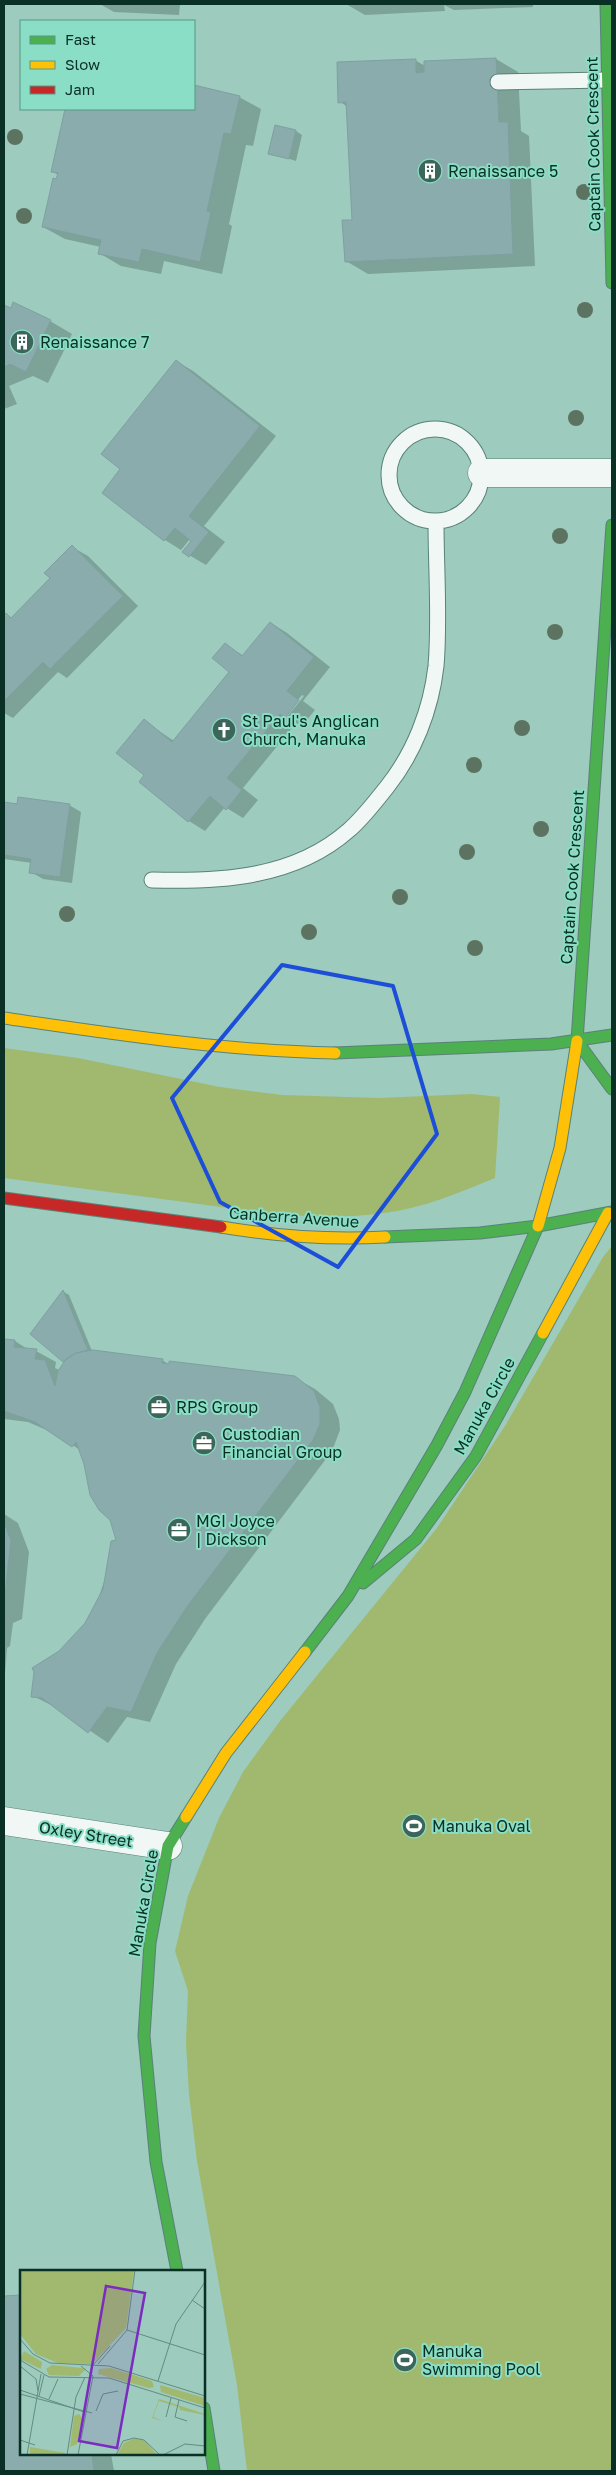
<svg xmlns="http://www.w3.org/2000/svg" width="616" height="2475" font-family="'Golos Text',sans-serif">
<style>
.green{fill:#a0b96e}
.shadow{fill:#0003;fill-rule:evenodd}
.building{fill:#8aacad;stroke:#7ea0a1}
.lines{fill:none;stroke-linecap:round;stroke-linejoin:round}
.lane-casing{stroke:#598278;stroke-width:17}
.street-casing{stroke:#598278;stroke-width:29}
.fast-casing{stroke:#598278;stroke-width:13}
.slow-casing{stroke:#598278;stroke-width:13}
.jam-casing{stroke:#598278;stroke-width:13}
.lane{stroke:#f0f7f5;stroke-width:15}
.street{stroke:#f0f7f5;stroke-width:28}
.fast{stroke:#4caf50;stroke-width:11}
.slow{stroke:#ffc107;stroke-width:11}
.jam{stroke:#c62828;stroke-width:11}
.tree{fill:#5d7361}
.marked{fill:none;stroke:#1d4ed8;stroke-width:4;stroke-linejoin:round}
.labels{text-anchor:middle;stroke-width:4;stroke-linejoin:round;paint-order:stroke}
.street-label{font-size:16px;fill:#0a2f25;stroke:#8adec5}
.poi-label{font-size:16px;fill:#0a2f25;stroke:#8adec5;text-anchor:start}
.inset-road{fill:none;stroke:#628d80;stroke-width:1}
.view{fill:#7b2cbf;fill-opacity:0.15;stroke:#7b2cbf;stroke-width:2.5}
.inset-edge{fill:none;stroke:#0a2f25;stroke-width:2.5}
</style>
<rect width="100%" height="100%" fill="#9dcbbd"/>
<path class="green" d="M4 1048 78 1058 220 1087 282 1095 379 1098 472 1094 500 1097 495 1178C459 1193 423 1208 384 1213 319 1222 255 1212 192 1203 129 1195 66 1186 4 1178Z
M612 1246V2471H247L237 2385 197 2161 189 2094 186 2043 188 1991 175 1951 188 1896 219 1818 243 1772 280 1721 437 1528 505 1426 603 1257Z"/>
<path class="shadow" d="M100 4H180L179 15 114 12Z
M346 4H533V7L454 10 444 5 445 11 365 15Z
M496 59 518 72 521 131 529 136 535 266 368 274 346 261 353 221 348 107 340 102 415 60 425 66V62Z
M194 87 239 97 261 109 253 146 246 145 229 224 232 226 222 274 164 261 161 274 121 266 99 253 101 247 65 239 43 227 58 175 52 171 66 109H194Z
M296 131 302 135 296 161 270 153Z
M4 306 50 321 72 334 48 383 33 376 9 386 17 404 4 409Z
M176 361 193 371 276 436 204 526 225 542 206 565 184 552 193 541 190 539 181 550 165 540 104 493 122 469Z
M72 547 88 556 138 606 67 678 58 672 13 718 4 713V617L6 615 12 618 52 578Z
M271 623 287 633 330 667 303 701 315 710 302 726 296 723 243 788 258 800 243 818 225 807 205 831 189 821 140 782 146 775 144 721 174 741 231 672 225 645 244 656ZM302 695 304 696 286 718H283Z
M4 803 69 805 81 812 72 883 43 879 31 872 32 863 4 859Z
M64 1292 69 1295 92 1351 162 1360 170 1365 295 1378 315 1389 333 1404 339 1419 340 1430 332 1451 205 1619 176 1664 150 1722 127 1717 108 1743 57 1708 33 1696 59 1652 74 1639 95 1608 118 1541 111 1519 95 1503 80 1450 56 1434 28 1422 4 1419V1340L15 1341 29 1350 36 1351 56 1362 55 1368 59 1370 65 1362Z
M4 1514 18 1523 29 1552 22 1619 13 1623 10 1646 7 1648 4 1686Z
M21 2296V2454H111L114 2471H4V2298Z"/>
<path class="building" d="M496 58 499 122H508L513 254 345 262 342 220H352L346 102 338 103 337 62 416 59V73L424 72V61Z
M194 85 240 96 231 134 224 133 207 211 211 212 200 262 142 249 139 262 98 254 101 240 42 227 53 178 56 179 58 173 51 172 65 109H194Z
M275 125 296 130 289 159 268 154Z
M13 302 51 320 26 372 10 364 4 367V305L11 308Z
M176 360 260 426 189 516 209 532 189 557 182 552 191 541 175 528 164 541 102 493 120 469 101 454Z
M72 545 123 596 50 669 43 662 4 701V615L6 613 11 618 50 578 44 573Z
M270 622 314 657 287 691 299 700 285 718 280 714 227 778 242 790 226 810 210 796 188 822 139 782 144 775 116 753 144 719 172 742 229 672 212 658 225 643 242 656Z
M18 797 70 804 60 877 29 873 31 859 4 855V802L17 804Z
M63 1290 88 1350 76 1353 63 1362 30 1334Z
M4 1339 15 1340 14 1347 37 1349 35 1359 45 1360 55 1386 58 1371 66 1359 76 1353 93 1350 163 1359 162 1363 169 1364V1361L295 1376 314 1391 320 1407V1424L313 1440 186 1608 157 1653 131 1712 107 1707 88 1733 42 1698 31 1697 34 1672 32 1668 59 1651 85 1623 103 1589 111 1541 116 1540 110 1520 99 1510 90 1495 84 1464 76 1442 72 1447 35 1422 4 1411Z
M4 1523 11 1540 4 1604Z
M21 2295V2454H92L94 2471H4V2296Z"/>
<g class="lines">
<g class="lane-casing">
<path id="lane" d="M498 82 607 80
M389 475a46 46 0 1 1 92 0a46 46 0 1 1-92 0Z
M152 880C221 882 295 878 349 830 363 818 375 802 387 787 414 753 431 710 436 666 440 620 436 569 436 522"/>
</g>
<g class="street-casing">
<path id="street" d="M482 473H612
M4 1821 168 1846"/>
</g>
<g class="fast-casing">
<path id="fast" d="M606 4 612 283
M577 1041 612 525
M577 1041 612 1089
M335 1053 551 1044 612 1035
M385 1237 480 1233 538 1226 612 1212
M363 1583 416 1539 476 1456 543 1333
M305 1652 348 1596 437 1445 465 1392 538 1226
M177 2271 156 2162 144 2036 150 1943 168 1846 186 1817
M204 2408 214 2471"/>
</g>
<g class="slow-casing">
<path id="slow" d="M4 1018C114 1034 223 1051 335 1053
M538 1226 560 1148 577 1041
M221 1227C275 1236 330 1240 385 1237
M543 1333 608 1213
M186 1817 226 1753 305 1652"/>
</g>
<g class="jam-casing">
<path id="jam" d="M4 1198 221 1227"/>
</g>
<use href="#lane" class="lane"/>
<use href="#street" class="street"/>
<use href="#fast" class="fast"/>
<use href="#slow" class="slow"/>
<use href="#jam" class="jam"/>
</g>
<g class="tree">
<circle cx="15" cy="137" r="8"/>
<circle cx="584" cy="192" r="8"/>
<circle cx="24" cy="216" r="8"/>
<circle cx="585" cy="310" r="8"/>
<circle cx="576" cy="418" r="8"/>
<circle cx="560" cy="536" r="8"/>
<circle cx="555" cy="632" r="8"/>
<circle cx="522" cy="728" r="8"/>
<circle cx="474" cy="765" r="8"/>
<circle cx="541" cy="829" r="8"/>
<circle cx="467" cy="852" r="8"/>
<circle cx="400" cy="897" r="8"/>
<circle cx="67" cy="914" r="8"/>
<circle cx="309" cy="932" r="8"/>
<circle cx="475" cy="948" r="8"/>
</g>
<path class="marked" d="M282 965 393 986 437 1134 338 1267 220 1202 172 1098Z"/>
<defs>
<g id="building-disc" transform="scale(1.25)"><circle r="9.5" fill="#3d665a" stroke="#8adec5"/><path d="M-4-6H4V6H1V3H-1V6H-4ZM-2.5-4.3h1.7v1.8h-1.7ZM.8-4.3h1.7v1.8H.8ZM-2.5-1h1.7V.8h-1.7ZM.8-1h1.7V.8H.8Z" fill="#fff"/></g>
<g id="church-disc" transform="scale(1.25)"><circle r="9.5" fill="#3d665a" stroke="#8adec5"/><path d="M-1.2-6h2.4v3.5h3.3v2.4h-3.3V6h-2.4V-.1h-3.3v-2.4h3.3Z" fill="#fff"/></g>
<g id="office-disc" transform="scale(1.25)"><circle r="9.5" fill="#3d665a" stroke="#8adec5"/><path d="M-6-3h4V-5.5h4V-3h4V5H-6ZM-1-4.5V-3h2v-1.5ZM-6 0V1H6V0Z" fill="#fff"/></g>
<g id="stadium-disc" transform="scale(1.25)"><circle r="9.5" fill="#3d665a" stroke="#8adec5"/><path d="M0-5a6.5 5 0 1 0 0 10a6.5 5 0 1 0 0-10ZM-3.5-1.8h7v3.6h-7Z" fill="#fff"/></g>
</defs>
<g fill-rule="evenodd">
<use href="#building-disc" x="430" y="171"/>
<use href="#building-disc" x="22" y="342"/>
<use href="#church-disc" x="224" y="730"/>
<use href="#office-disc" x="159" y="1407"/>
<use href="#office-disc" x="204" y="1443"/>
<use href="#office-disc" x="179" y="1530"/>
<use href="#stadium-disc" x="414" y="1826"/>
<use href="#stadium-disc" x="405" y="2360"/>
</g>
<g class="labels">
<g class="street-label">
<text transform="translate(593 144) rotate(-91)" y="6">Captain Cook Crescent</text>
<text transform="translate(572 877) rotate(-86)" y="6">Captain Cook Crescent</text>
<text transform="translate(294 1217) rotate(4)" y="6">Canberra Avenue</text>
<text transform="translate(484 1406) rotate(-61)" y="6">Manuka Circle</text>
<text transform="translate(86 1834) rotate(9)" y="6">Oxley Street</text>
<text transform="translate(143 1903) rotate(-80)" y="6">Manuka Circle</text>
</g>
<g class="poi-label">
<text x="448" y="177">Renaissance 5</text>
<text x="40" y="348">Renaissance 7</text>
<text x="242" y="727">St Paul's Anglican<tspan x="242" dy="18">Church, Manuka</tspan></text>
<text x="176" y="1413">RPS Group</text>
<text x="222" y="1440">Custodian<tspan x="222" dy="18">Financial Group</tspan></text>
<text x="196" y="1527">MGI Joyce<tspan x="196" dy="18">| Dickson</tspan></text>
<text x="432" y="1832">Manuka Oval</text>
<text x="422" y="2357">Manuka<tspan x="422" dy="18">Swimming Pool</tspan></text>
</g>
</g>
<g transform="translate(20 2270)">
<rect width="185" height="185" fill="#9dcbbd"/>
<path d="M0 0H114L106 58 72 94 38 93 16 84 0 64ZM4 81 22 92 21 99 0 89ZM32 95 62 98 66 99 59 106 29 105 26 99ZM91 98 132 111 134 117 129 118 78 104 79 99ZM140 115 185 128V136L141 122ZM139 129 185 144V145L160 140 159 137 139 131 133 147 143 151 132 148ZM59 144 62 148 57 174 50 177 54 146ZM115 168 125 171 137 185H97L104 173ZM10 177 45 183V185H10Z" fill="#a0b96e"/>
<path class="inset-road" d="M136 0H160M172 30 185 39M107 60 185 85M0 69 13 84 30 93 89 96 185 126M0 90 29 107 89 108 185 138M74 94 90 76M78 94 107 60 115 0M0 96 16 109 18 121M61 96 73 106M138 111 156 54 185 12M0 120 64 142M0 124 72 143M19 126 24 105M29 129 38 109M159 130 155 147 167 151M76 141 83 124 98 121M146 147 151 128M0 170 15 175M7 185 21 104M47 185 56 127 65 107M58 185 73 106M96 185 103 171 114 168 124 170 140 185M143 185 165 174 185 176"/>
<path class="view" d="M86 16 125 23 97 178 59 171Z"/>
<rect width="185" height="185" class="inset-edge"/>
</g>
<rect width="616" height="2475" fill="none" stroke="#0a2f25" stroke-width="10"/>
<rect x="20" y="20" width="175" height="90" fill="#8adec5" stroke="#579885"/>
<rect x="30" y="36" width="25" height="8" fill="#4caf50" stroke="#579885"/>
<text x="65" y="45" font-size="15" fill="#0a2f25">Fast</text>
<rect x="30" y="61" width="25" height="8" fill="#ffc107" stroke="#579885"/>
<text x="65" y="70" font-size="15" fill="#0a2f25">Slow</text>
<rect x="30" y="86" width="25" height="8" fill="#c62828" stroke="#579885"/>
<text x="65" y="95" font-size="15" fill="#0a2f25">Jam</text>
</svg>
